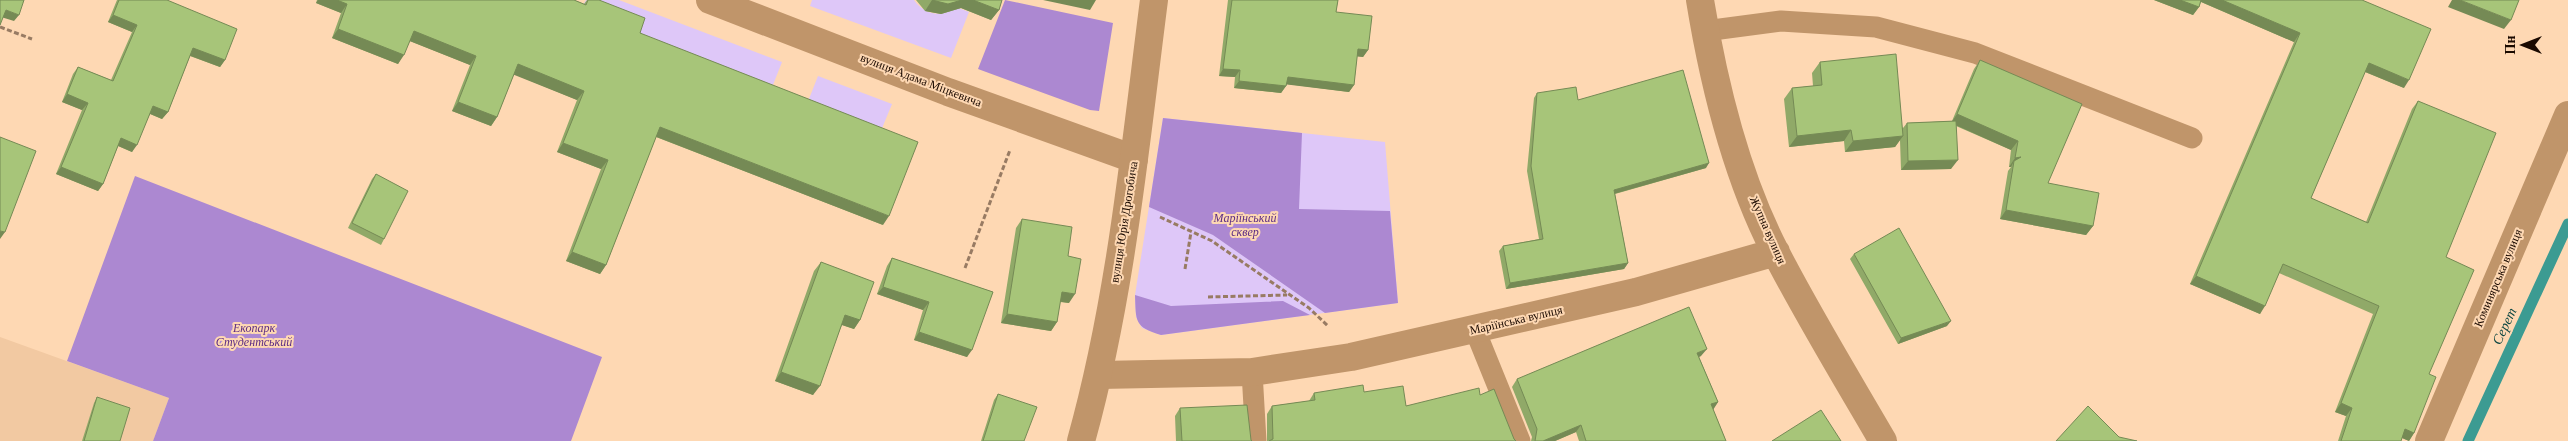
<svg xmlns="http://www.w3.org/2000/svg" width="2568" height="441" font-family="Georgia,serif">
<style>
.built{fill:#f2c9a2}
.green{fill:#dec7f8}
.forest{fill:#ac88d1}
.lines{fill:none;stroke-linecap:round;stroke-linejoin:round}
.stream{stroke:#3c9b92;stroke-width:11}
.path{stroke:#987b63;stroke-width:3;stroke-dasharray:5 2.5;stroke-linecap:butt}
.service{stroke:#c0956a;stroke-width:21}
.minor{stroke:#c0956a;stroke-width:28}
.tertiary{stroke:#c0956a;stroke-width:28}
.wall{fill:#90a968}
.shaded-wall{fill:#758a55}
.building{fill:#a7c579;stroke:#758a55}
.labels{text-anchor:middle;stroke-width:4;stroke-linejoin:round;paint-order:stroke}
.street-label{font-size:12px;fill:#1b0a00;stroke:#fed8b3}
.park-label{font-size:12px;font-style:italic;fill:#5d2d84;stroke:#fed8b3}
.water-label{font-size:14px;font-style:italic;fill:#104843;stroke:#fed8b3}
</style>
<rect width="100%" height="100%" fill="#fed8b3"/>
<path class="built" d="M0 337 169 398 153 441H0Z"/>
<path class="green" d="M586 0H619L782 62 769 95 633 42 583 5Z
M812 0H914C925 15 941 18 956 7L969 12 951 58 810 6Z
M818 76 892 104 878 138 805 109Z
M1163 118 1385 142 1398 303 1161 335 1142 328 1136 317 1135 295Z"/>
<path class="forest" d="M1005 0 1113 23 1099 111 1090 110 978 69Z
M1163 118 1302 133 1299 209 1390 211 1398 303 1325 313 1213 235 1149 207Z
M135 176 602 357 571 441H153L169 398 67 361Z
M1135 295 1171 306 1283 301 1310 315 1161 335C1134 327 1136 321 1135 295Z"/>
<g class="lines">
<path class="stream" d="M2468 441 2568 224"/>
<path class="path" d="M0 27 32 39
M1160 217 1212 241 1309 308 1328 326
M965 268 1010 150
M1185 269 1191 232
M1208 297 1287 295"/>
<path class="service" d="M1705 31 1781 21 1876 27 1975 53 2192 138
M1475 330 1520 441
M1252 372 1256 441"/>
<path class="minor" d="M710 0 948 92 1134 159
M1700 0C1714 86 1736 176 1776 253 1809 317 1847 379 1883 441
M1100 375 1252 372 1351 357 1636 292 1776 252
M2429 441 2568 115"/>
<path class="tertiary" d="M1081 441C1121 298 1135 147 1154 0"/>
</g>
<path class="wall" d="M117 0H167L225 60 220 67 190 56 168 112 162 119 150 114 132 152 118 146 103 184 98 191 56 174 82 110 62 102 73 74 78 67 111 80 132 32 108 22Z
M317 0H574L584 4 587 0H599L883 225 656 137 606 265 600 274 566 261 601 169 557 152 577 100 514 74 497 117 491 126 452 111 470 65 410 41 398 64 332 38 341 13 316 3Z
M916 0H1002L999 10 991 20 961 8 941 14 925 11Z
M1228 0H1338L1336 12 1368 50 1363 57 1357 56 1354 85 1349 92 1287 84 1286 86 1281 93 1234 88 1235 77 1219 76Z
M2154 0H2362L2404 88 2365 72 2311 198 2366 222 2412 109 2418 101 2446 257 2429 374 2414 433 2409 441 2402 438 2401 441H2338L2346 416 2335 412 2373 314 2279 273 2260 314 2190 284 2294 42 2201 2 2199 7 2193 15Z
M1980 60 2048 183 2093 226 2086 235 2000 219 2008 171 2011 167H2009L2011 150 1956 126 1951 169 1901 170 1900 140 1895 147 1845 152 1844 141 1789 147 1784 99 1792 88 1813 86 1812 73 1820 62 1903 128 1907 123 1952 121 1974 69Z
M1537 93 1578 100 1706 168 1615 194 1628 263 1624 269 1506 289 1499 251 1503 246 1539 239 1527 171 1534 98Z
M376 174 384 239 381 245 348 228 372 179Z
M1022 219 1068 256 1069 303 1060 302 1057 322 1051 331 1001 323 1016 228Z
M1854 254 1947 326 1898 344 1850 259Z
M892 258 993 292 967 357 914 340 923 310 877 294 887 266Z
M821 262 860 320 854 329 842 325 813 395 775 381 814 271Z
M1701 356 1699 357 1718 402 1713 409 1726 441H1579L1576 432 1555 441H1531L1532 437 1512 387 1517 379Z
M1364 392 1406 406 1480 395 1516 441H1267V414L1272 406 1309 401 1314 393Z
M998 394 1024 441H981L994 400Z
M97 397 120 441H82L94 403Z
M1180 408 1251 440 1252 441H1176L1175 416Z"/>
<path class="shaded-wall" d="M318 0H337L347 4 341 13 316 3Z
M932 0H973L999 10 991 20 961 8 941 14 925 11Z
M1043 0H1096L1090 10Z
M2154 0H2180L2199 7 2193 15Z
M2199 0H2222L2300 33 2294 42 2199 1Z
M2452 0H2460L2511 20 2504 29 2448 7Z
M6 10 19 15 14 21 1 17Z
M113 15 137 25 132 32 108 22Z
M338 29 404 55 398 64 332 38Z
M414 31 476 56 470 65 407 40Z
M193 48 225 60 220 67 188 55Z
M1358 49 1368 50 1363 57 1353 56Z
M2369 63 2409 80 2404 88 2363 71Z
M518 64 584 91 577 100 512 74Z
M1223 69 1240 70 1235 77 1219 76Z
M1288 77 1354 85 1349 92 1283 84Z
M1239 81 1286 86 1281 93 1234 88Z
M67 94 88 103 82 110 62 102Z
M458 102 497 117 491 126 452 111Z
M153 106 168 112 162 119 148 113Z
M1957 114 2018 141 2011 150 1951 123Z
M660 127 889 216 883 225 654 136Z
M1851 130 1844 141 1789 147 1797 136Z
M1903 136 1895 147 1845 152 1853 141Z
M121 138 137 145 132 152 116 145Z
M563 143 608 160 601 169 557 152Z
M2021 157 2014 161 2011 167H2009L2015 158Z
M1958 160 1951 169 1901 170 1908 161Z
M1709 163 1706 168 1610 195 1614 190Z
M61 167 103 184 98 191 56 174Z
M2006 210 2093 226 2086 235 2000 219Z
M0 231 5 232 0 239Z
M572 252 606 265 600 274 566 261Z
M1628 263 1624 269 1506 289 1510 283Z
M2196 276 2265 306 2260 314 2190 284Z
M883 287 929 302 923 310 877 294Z
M1062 292 1075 294 1069 303 1056 301Z
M1007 314 1057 322 1051 331 1001 323Z
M845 315 860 320 854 329 839 324Z
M1951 321 1947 326 1898 344 1901 338Z
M919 332 972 350 967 357 914 340Z
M1707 349 1701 356 1692 360 1697 353Z
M781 372 820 386 813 395 775 381Z
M1718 402 1713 410 1711 404Z
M2341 403 2352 408 2346 416 2335 412Z
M1581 425 1576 432 1555 441H1543Z
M2405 429 2414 433 2409 441 2400 437Z"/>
<path class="building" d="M0 0H24L19 15 6 10 0 25Z
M119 0H167L237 29 225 60 193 48 168 112 153 106 137 145 121 138 103 184 61 167 88 103 67 94 78 67 113 81 137 25 113 15Z
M337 0H574L586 5 588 0H599L645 18 640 33 918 142 889 216 660 127 606 265 572 252 608 160 563 143 584 91 518 64 497 117 458 102 476 56 414 31 404 55 338 29 347 4Z
M932 0H962L948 4Z
M973 0H1002L999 10Z
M1232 0H1338L1336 12 1372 16 1368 50 1358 49 1354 85 1288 77 1286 86 1239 81 1240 70 1223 69Z
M2180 0H2201L2199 7Z
M2222 0H2362L2431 29 2409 80 2369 63 2311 198 2368 223 2418 101 2496 133 2446 257 2474 270 2429 374 2436 377 2414 433 2405 429 2401 441H2341L2352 408 2341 403 2379 306 2283 264 2265 306 2196 276 2300 33Z
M2460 0H2519L2511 20Z
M1896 54 1903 136 1853 141 1851 130 1797 136 1792 88 1822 85 1820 62Z
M1980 60 2082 104 2048 183 2099 193 2093 226 2006 210 2014 161 2021 157 2015 158 2018 141 1957 114Z
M1683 70 1709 163 1614 190 1628 263 1510 283 1503 246 1543 239 1531 166 1537 93 1576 87 1578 100Z
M1956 121 1958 160 1908 161 1907 123Z
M0 137 36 151 5 232 0 231Z
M376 174 408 191 384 239 352 223Z
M1022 219 1072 227 1068 256 1081 259 1075 294 1062 292 1057 322 1007 314Z
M1899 228 1951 321 1901 338 1854 254Z
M892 258 993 292 972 350 919 332 929 302 883 287Z
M821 262 874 282 860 320 845 315 820 386 781 372Z
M1689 307 1707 349 1697 353 1718 402 1711 404 1726 441H1586L1581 425 1543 441H1535L1537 429 1517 379Z
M1363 385 1364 392 1403 386 1406 406 1479 388 1480 395 1494 389 1514 439 1516 441H1269L1273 439 1272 406 1315 400 1314 393Z
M998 394 1037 407 1024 441H983Z
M97 397 130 408 120 441H84Z
M1247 405 1251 440 1252 441H1182L1180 408Z
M2088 406 2119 437 2137 441H2056Z
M1821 410 1841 441H1772Z"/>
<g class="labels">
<g class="street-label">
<text transform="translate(921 80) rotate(21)" y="4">вулиця Адама Міцкевича</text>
<text transform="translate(1124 222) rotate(-81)" y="4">вулиця Юрія Дрогобича</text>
<text transform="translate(1768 230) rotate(66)" y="4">Жупна вулиця</text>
<text transform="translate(2498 278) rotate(-67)" y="4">Коминярська вулиця</text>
<text transform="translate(1516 320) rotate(-13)" y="4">Маріїнська вулиця</text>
</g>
<g class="park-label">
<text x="1245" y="222">Маріїнський<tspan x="1245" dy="14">сквер</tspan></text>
<text x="254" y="332">Екопарк<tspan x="254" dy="14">Студентський</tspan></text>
</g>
<g class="water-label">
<text transform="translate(2504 326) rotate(-65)" y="5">Серет</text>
</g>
</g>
<g transform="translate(2523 45) rotate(270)" stroke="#fed8b3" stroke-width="4" paint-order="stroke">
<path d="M0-4L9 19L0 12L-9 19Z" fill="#1b0a00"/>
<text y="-8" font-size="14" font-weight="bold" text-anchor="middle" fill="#1b0a00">Пн</text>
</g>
</svg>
